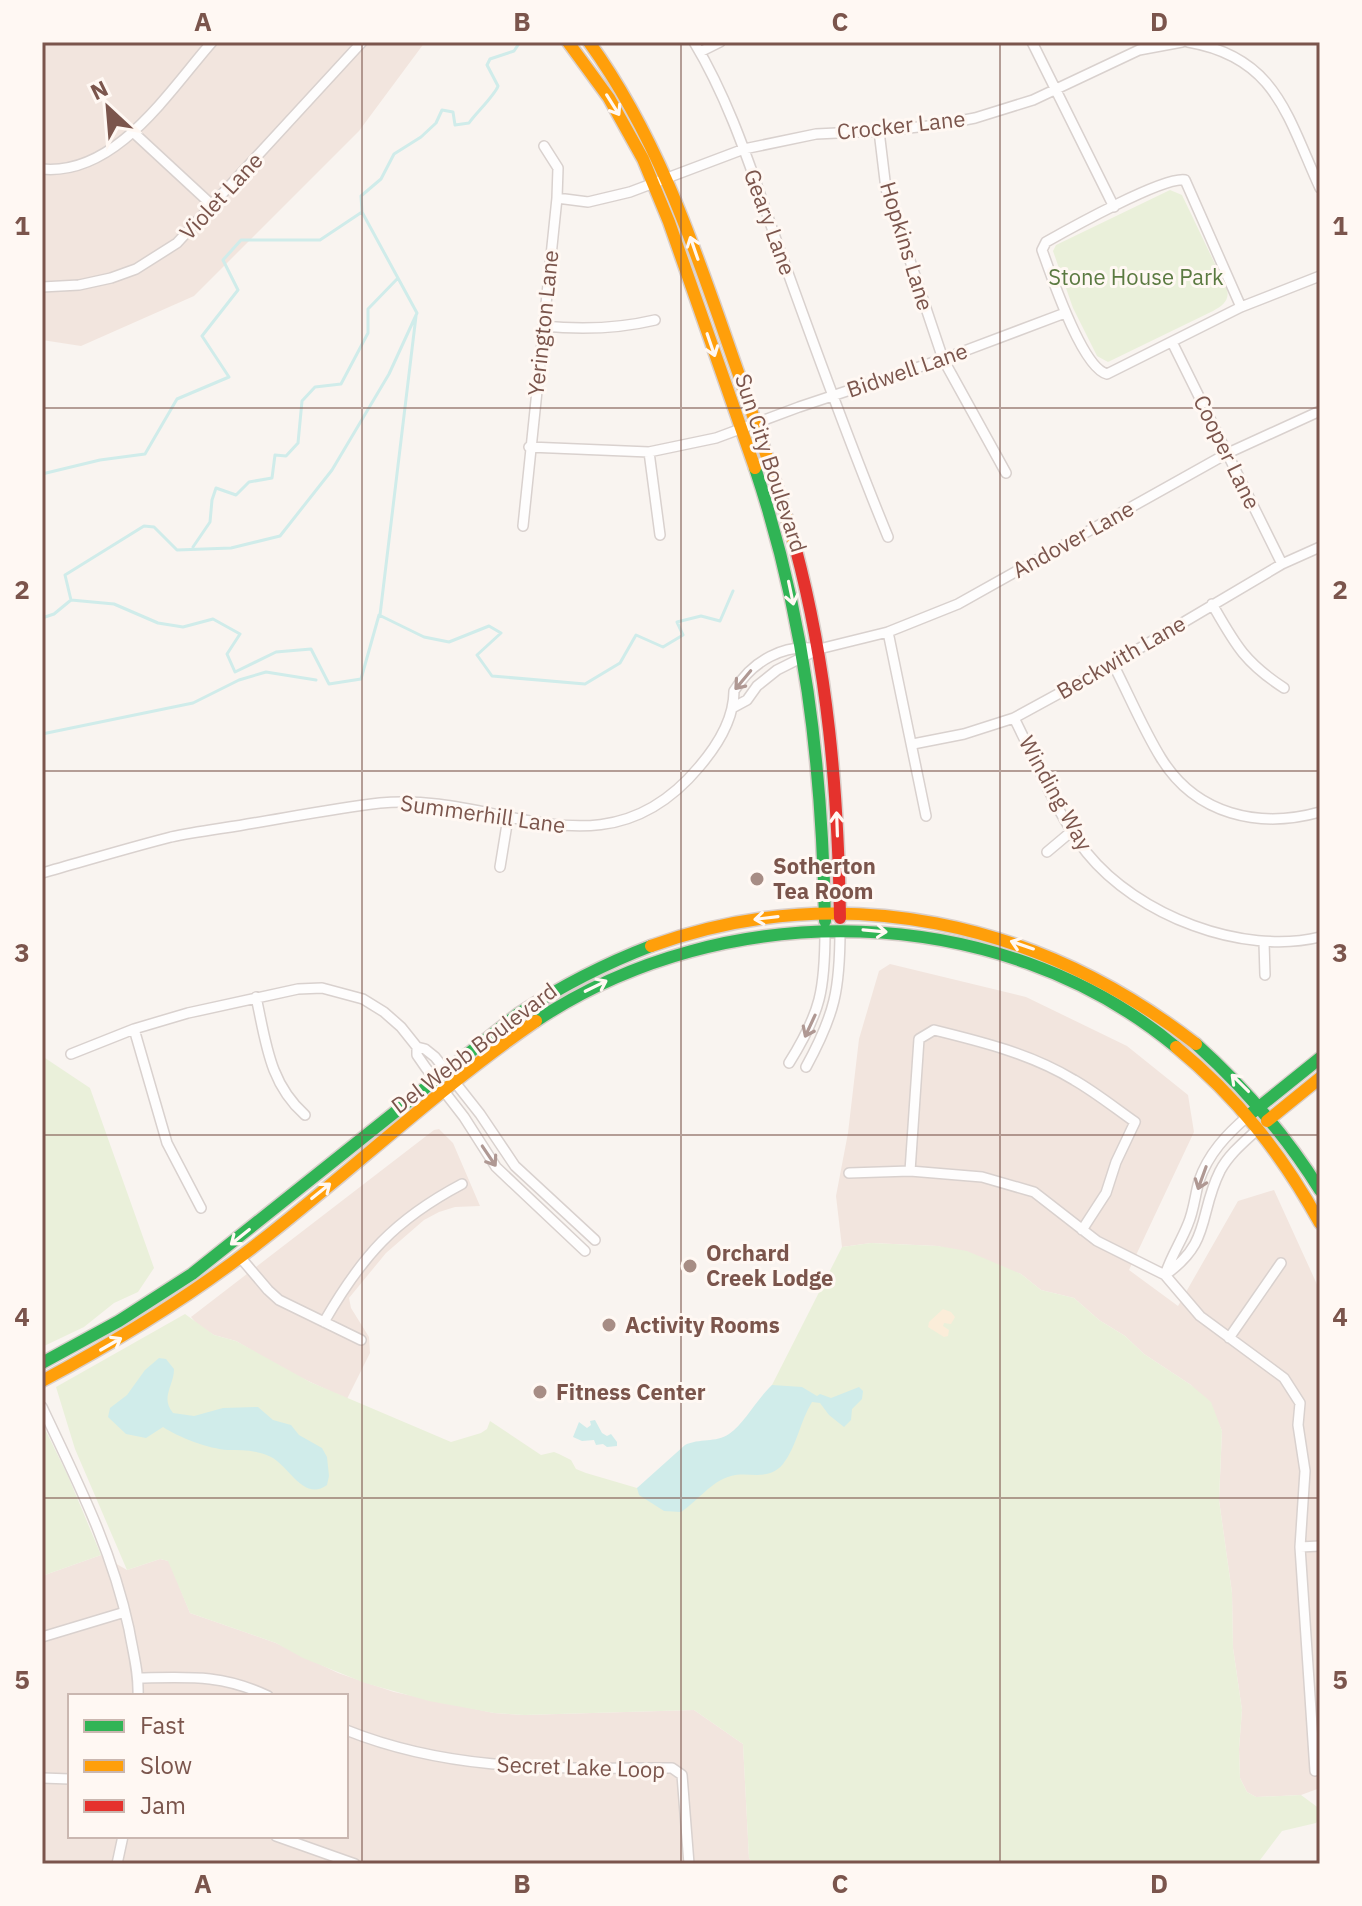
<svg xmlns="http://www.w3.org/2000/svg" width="1362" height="1906" font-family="'IBM Plex Sans',sans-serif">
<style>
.residential{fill:#f2e5de;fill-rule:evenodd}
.green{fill:#eaf0da}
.sand{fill:#fbedd9}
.water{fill:#d0ecea}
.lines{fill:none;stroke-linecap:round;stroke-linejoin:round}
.stream{stroke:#d0ecea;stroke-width:3}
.street-casing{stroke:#d9d1ce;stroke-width:12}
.fast-casing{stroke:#d9cfcb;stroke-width:15}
.slow-casing{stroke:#d9cfcb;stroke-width:15}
.jam-casing{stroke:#d9cfcb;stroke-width:15}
.street{stroke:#fefdfd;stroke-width:9}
.fast{stroke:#30b455;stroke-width:12}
.slow{stroke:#ff9f0a;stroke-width:12}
.jam{stroke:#e5322d;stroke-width:12}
.oneway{stroke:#fff8f3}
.oneway2{stroke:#af9893}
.grid{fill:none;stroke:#7b554c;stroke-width:2;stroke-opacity:0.55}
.poi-dot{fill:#a78d85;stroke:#fff8f3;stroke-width:3}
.labels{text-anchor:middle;stroke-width:6;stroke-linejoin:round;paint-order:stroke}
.street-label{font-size:22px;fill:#7b554c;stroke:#fff8f3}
.park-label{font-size:22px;fill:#5b7a41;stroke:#fff8f3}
.poi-label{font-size:22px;font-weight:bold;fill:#7b554c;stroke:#fff8f3;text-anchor:start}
.neatline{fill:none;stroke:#7b554c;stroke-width:3}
.grid-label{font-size:26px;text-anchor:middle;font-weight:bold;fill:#7b554c}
</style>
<rect width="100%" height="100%" fill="#f9f4f0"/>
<path class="residential" d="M42 42H425L359 131 194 296 81 346 42 340Z
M890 964 1026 997 1127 1046 1188 1095 1194 1132 1129 1270 1178 1306 1238 1201 1274 1190 1320 1291V1788L1301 1795 1256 1797 1247 1792 1240 1778 1239 1749 1242 1710 1233 1648 1232 1593 1219 1500 1222 1431 1218 1422 1191 1385 1144 1354 1125 1336 1099 1320 1074 1298 1041 1290 1021 1274 938 1246 871 1243 842 1247 836 1196 848 1133 859 1039 879 971Z
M439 1129 453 1143 480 1206 455 1207 439 1212 424 1220 386 1253 349 1298 351 1308 369 1337 370 1353 347 1399 291 1373 236 1341 214 1335 198 1325 191 1317 434 1130Z
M101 1555 127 1570 160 1559 169 1561 190 1613 276 1643 338 1673 394 1692 494 1713 524 1715 694 1710 743 1744 749 1858 753 1864H42V1576ZM70 1696H346V1836H70Z"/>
<path class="green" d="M1170 190 1182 195 1227 289C1230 301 1222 306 1213 311L1108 362 1097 356 1073 308 1053 251 1056 245Z
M42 1056 90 1088 154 1268 138 1292 114 1303 84 1327 42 1347Z
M871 1243 938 1246 967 1251 1021 1274 1041 1290 1074 1298 1099 1320 1125 1336 1144 1354 1191 1385 1211 1402 1222 1431 1219 1500 1232 1593 1233 1648 1242 1710 1239 1749 1240 1778 1247 1792 1256 1797 1301 1795 1320 1809V1816L1316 1823 1282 1831 1257 1864H753L749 1858 743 1744 694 1710 524 1715 494 1713 429 1701 365 1683 303 1658 276 1643 190 1613 168 1561 160 1559 127 1570 75 1449 56 1387 185 1314 214 1335 236 1341 310 1382 451 1442 481 1433 487 1429 490 1421 541 1455 554 1452 559 1454 571 1460 576 1469 586 1473 637 1488 736 1446 772 1385 842 1247Z
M42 1423 68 1476 101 1555 42 1576Z"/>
<path class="sand" d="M943 1309 951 1312 955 1317 951 1324 944 1323 943 1326 949 1330 948 1336 944 1337 928 1327 929 1322Z"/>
<path class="water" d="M159 1358 166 1359 174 1369C174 1386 160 1397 173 1413L194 1416 223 1408 258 1407 273 1420 291 1425 299 1435 322 1448 327 1457 329 1476 327 1485C304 1502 289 1466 271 1457 256 1450 244 1450 228 1450 209 1449 178 1437 163 1427L146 1438 126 1434 108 1417 110 1408 127 1395 145 1370Z
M772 1385 802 1387 817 1396 820 1394 831 1398 859 1387 863 1391 862 1399 852 1409 851 1420 844 1427 829 1415 820 1403 812 1402C800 1421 797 1446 783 1464 768 1482 749 1471 731 1476 710 1482 698 1501 681 1512L664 1511 639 1495 637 1488 685 1445C699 1438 716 1443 729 1434 744 1424 757 1399 772 1385Z
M595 1420 602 1433 607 1436 611 1434 617 1442V1446L607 1447 603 1444 596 1445 594 1440 582 1441 573 1437 579 1422 587 1428 591 1425 590 1421Z"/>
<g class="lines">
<path class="stream" d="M42 474 100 460 145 454 177 399 229 377 202 336 238 290 223 260 241 240H320L362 212 361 196 381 179 394 154 421 137 436 123 442 110 453 112 455 125 469 123C476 113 495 95 498 86L487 65 490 59 514 51 520 42
M193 547 210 522 212 500 216 488 236 495 249 482 272 478 275 455 286 456 298 443 302 401 315 387 341 384 368 333V309L398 278
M71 600 65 575 144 526 154 527 177 550 231 548 280 536 332 470 389 374 417 313 362 212
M380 615 416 316
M42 618 54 614 71 600 114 604 158 623 183 627 213 619 240 634 227 654 235 672 276 652 311 649 329 684 361 679 379 615 424 637 449 642 489 626 501 633 477 655 492 676 585 684 620 663 636 635 663 647 683 635 677 622 701 616 720 621 733 591
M42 734 193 703 239 680 266 672 316 680"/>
<g class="street-casing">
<path id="street" d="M694 42C732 105 753 176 778 245 813 343 848 440 888 537
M1032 42 1114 207
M1188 42C1276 57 1287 116 1320 188
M700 52 720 42
M879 131 886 189 943 359 1006 473
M133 132 213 206
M42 169C116 176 169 91 212 42
M557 198 588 202 630 192 744 149 816 134 879 131 938 125 975 118 1033 100 1139 50 1182 42
M42 287 79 285 111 278 136 269 177 243 362 42
M1241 307 1185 180C1164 176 1069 229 1046 242L1042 250C1051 275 1082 368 1107 374L1241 307 1320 276
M543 326C582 330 617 329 655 320
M1172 342 1282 564
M529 447 649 452 716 438 799 407 943 359 1065 313
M649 452 660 535
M523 526 557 198 558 168 544 146
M1212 604C1235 644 1244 662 1284 688
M888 632 926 816
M1113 664C1129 695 1143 729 1161 758 1196 815 1259 829 1320 812
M734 707 747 700 757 686 777 670 819 649 888 632 958 604 1228 453 1320 411
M1014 718C1037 763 1056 814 1087 853 1137 915 1242 956 1320 937
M913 744 964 734 1014 718 1113 664 1282 564 1320 547
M1047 852 1072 831
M500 867 508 818
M42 873C85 861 128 848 171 837 198 831 227 828 254 823 296 816 338 808 380 803 497 791 603 882 699 767 717 746 734 719 734 691 752 661 784 643 819 649
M1264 942 1265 975
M256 997C266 1042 269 1083 305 1115
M134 1029 167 1143 201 1208
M417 1047 425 1049 435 1057 480 1114 515 1166 595 1240
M71 1054 134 1029 188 1013 298 989 322 988 363 999 384 1012 401 1027 417 1047V1055L426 1068 464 1117 496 1167 585 1251
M789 1063C821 1012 825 989 825 930
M806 1067C835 1014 840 989 840 930
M910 1171 919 1039 934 1030C983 1042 1031 1054 1074 1080 1095 1092 1115 1108 1135 1122L1116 1162 1106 1193 1082 1230
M849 1173 910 1171 982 1177 1034 1192 1097 1241 1165 1275 1200 1316 1284 1378 1300 1403 1298 1425 1305 1471 1300 1547 1315 1771
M240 1257 268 1290 279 1300 361 1340
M1165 1275C1171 1256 1181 1242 1188 1224 1194 1210 1195 1195 1199 1181 1208 1154 1227 1134 1248 1116
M1165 1275C1212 1242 1198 1215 1220 1171 1229 1154 1244 1142 1258 1129
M324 1322C362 1256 394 1220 462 1184
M1229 1338 1281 1263
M42 1407C77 1481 112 1549 129 1629 133 1652 139 1673 138 1696
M1300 1547 1320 1546
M42 1637 125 1612
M139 1678C188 1677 222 1674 268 1696
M346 1730C453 1773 559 1768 672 1768L682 1775 689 1864
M42 1778 70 1779
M276 1836 355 1864
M117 1864 123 1836"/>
</g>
<g class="fast-casing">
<path id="fast" d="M755 468C805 618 822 763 825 921
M536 1021C725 895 999 900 1176 1047
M1196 1044C1245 1088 1285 1134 1320 1190
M1248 1116 1320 1058
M42 1363 119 1321 192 1274 518 1014C560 987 604 964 651 946"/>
</g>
<g class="slow-casing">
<path id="slow" d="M568 42 609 98 643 159 669 222 755 468
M589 42C654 132 690 234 726 338 750 407 775 476 795 546
M651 946C842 877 1039 922 1196 1044
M1176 1047C1237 1097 1282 1154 1320 1223
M1267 1121 1320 1078
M42 1381C115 1342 186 1299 252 1248 348 1174 436 1090 536 1021"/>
</g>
<g class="jam-casing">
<path id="jam" d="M795 546C828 669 838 791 840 918"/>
</g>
<use href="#street" class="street"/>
<use href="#fast" class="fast"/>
<use href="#slow" class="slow"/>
<use href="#jam" class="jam"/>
</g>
<defs><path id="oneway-shaft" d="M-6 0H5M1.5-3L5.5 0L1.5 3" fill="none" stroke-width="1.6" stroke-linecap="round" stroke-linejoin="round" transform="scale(2)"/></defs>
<g class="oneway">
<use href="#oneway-shaft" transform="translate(613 105) rotate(58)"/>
<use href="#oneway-shaft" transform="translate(694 248) rotate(-109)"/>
<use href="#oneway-shaft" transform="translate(711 345) rotate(71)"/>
<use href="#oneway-shaft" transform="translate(791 593) rotate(78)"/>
<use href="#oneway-shaft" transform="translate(837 824) rotate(-92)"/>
<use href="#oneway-shaft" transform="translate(766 918) rotate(173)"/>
<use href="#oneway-shaft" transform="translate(875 931) rotate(5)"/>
<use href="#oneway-shaft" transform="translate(1022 945) rotate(-161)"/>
<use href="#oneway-shaft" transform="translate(596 986) rotate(-26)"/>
<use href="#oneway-shaft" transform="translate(1240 1083) rotate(-135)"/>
<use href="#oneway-shaft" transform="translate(321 1191) rotate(-39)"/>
<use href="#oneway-shaft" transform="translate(240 1237) rotate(141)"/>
<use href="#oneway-shaft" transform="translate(111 1344) rotate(-30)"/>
</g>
<g class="oneway2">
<use href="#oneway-shaft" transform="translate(743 680) rotate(130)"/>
<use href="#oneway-shaft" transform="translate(810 1026) rotate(115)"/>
<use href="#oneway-shaft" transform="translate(489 1156) rotate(56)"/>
<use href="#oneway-shaft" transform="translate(1202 1178) rotate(110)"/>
</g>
<path class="grid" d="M362 42V1864M681 42V1864M1000 42V1864M42 408H1320M42 771H1320M42 1135H1320M42 1498H1320"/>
<g class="poi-dot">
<circle cx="757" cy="879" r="8"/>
<circle cx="690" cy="1266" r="8"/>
<circle cx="609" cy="1325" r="8"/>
<circle cx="540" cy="1392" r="8"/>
</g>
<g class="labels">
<g class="street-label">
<text transform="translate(901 125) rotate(-6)" y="8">Crocker Lane</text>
<text transform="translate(221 196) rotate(-47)" y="8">Violet Lane</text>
<text transform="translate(770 222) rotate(70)" y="8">Geary Lane</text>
<text transform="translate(907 246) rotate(73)" y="8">Hopkins Lane</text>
<text transform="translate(543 323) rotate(-84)" y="8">Yerington Lane</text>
<text transform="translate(907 370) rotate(-19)" y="8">Bidwell Lane</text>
<text transform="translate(1227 452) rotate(64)" y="8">Cooper Lane</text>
<text transform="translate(771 463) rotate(72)" y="8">Sun City Boulevard</text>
<text transform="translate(1073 539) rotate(-29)" y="8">Andover Lane</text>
<text transform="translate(1121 657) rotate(-30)" y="8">Beckwith Lane</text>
<text transform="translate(1056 793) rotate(61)" y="8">Winding Way</text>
<text transform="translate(483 814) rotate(8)" y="8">Summerhill Lane</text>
<text transform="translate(474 1048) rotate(-37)" y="8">Del Webb Boulevard</text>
<text transform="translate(581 1767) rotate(2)" y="8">Secret Lake Loop</text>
</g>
<g class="park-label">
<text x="1136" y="285">Stone House Park</text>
</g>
<g class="poi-label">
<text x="773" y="874">Sotherton<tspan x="773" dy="25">Tea Room</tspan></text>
<text x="706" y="1261">Orchard<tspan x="706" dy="25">Creek Lodge</tspan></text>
<text x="625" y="1333">Activity Rooms</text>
<text x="556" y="1400">Fitness Center</text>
</g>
</g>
<rect width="1362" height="1906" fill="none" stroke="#fff8f3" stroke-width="88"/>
<rect x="68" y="1694" width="280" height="144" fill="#fff8f3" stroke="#cab7b0" stroke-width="2"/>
<rect x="84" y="1720" width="40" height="12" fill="#30b455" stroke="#cab7b0" stroke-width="2"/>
<text x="140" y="1734" font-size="24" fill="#7b554c">Fast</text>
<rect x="84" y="1760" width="40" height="12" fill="#ff9f0a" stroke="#cab7b0" stroke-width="2"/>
<text x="140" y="1774" font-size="24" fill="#7b554c">Slow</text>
<rect x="84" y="1800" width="40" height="12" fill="#e5322d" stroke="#cab7b0" stroke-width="2"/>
<text x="140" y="1814" font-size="24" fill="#7b554c">Jam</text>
<g transform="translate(108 108) rotate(334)" stroke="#fff8f3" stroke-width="6" paint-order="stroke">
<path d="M0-6L14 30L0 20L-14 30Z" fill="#7b554c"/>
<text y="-12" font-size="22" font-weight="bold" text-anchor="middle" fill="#7b554c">N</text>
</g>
<rect x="44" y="44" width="1274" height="1818" class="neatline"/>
<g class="grid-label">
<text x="203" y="31">A</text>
<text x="522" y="31">B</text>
<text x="840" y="31">C</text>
<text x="1159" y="31">D</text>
<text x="22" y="235">1</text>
<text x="1340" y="235">1</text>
<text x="22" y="599">2</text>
<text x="1340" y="599">2</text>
<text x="22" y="962">3</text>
<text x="1340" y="962">3</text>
<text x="22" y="1326">4</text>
<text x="1340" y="1326">4</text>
<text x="22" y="1689">5</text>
<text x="1340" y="1689">5</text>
<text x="203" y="1893">A</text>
<text x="522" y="1893">B</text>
<text x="840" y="1893">C</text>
<text x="1159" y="1893">D</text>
</g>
</svg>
